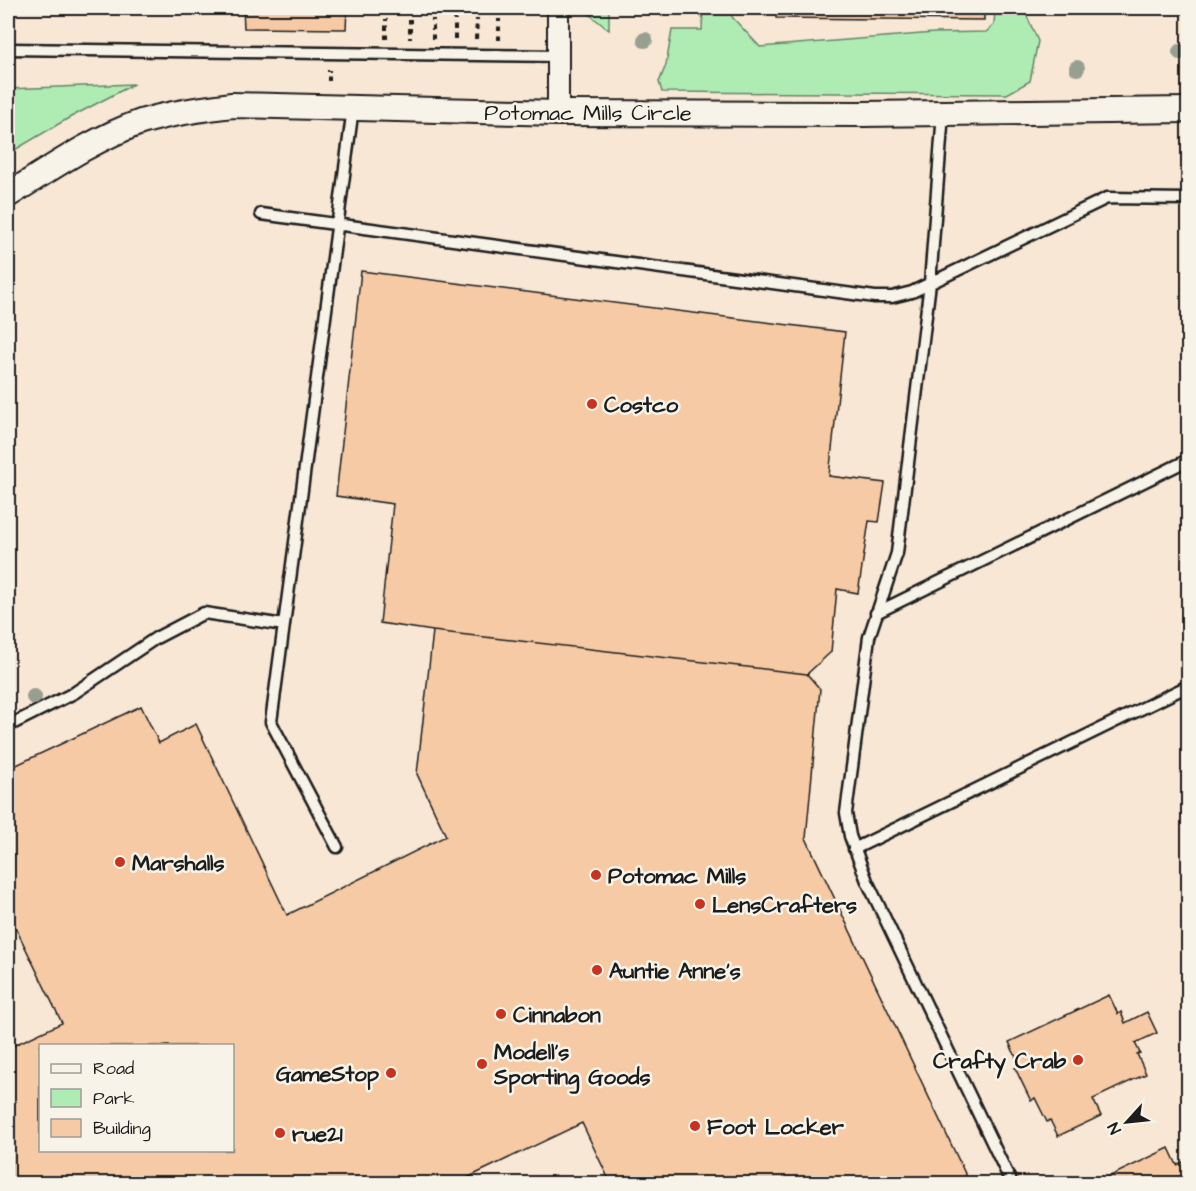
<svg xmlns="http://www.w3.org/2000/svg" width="1196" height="1191" font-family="'Architects Daughter',sans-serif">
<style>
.built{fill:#f7e7d4;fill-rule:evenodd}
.green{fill:#afecb3;stroke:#668468;stroke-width:1.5}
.building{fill:#f6caa5;stroke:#1c1c1c;stroke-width:1.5;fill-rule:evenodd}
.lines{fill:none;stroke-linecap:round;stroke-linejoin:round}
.service-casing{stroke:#1c1c1c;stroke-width:15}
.minor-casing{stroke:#1c1c1c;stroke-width:24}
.tertiary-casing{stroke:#1c1c1c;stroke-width:28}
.path{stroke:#1c1c1c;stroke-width:4;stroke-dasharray:4.5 4.5;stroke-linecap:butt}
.service{stroke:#f7f3e8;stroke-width:10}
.minor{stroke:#f7f3e8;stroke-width:20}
.tertiary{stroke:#f7f3e8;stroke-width:24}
.tree{fill:#979f91}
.poi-dot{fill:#c8321e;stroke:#f7f3e8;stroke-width:2}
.labels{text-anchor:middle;stroke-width:5;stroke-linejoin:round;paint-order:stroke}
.street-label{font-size:22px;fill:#1c1c1c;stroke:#f7f3e8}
.poi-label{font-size:22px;font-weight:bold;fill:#1c1c1c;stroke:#f7f3e8;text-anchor:start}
</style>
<rect width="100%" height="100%" fill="#f7f3e8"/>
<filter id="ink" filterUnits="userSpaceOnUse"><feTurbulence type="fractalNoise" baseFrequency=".0167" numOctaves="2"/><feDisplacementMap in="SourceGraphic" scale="12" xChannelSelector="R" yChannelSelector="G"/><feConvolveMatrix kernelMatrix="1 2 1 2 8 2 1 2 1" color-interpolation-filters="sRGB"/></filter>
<g filter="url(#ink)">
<path class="built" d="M8 8H1188V1183H8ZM40 1046H232V1150H40Z"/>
<path class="green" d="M590 8H609V30L590 15Z
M703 8H731L732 17 760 47 934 33 986 32 994 25 995 8H1009L1025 12 1038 41 1030 81 1007 94 662 92 659 82 666 65 672 30H702Z
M134 84 67 119 8 154V89Z"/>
<path class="building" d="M243 8H347L346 29 244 28Z
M776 8H984V20L776 18Z
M361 271 845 332 829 476 885 483 879 522 869 521 858 593 837 589 831 652 807 674 433 631 380 623 393 504 336 496Z
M433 631 807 674 820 689 806 838 970 1184H611L582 1123 467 1178 469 1184H8V1048L62 1023 8 912V769L141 706 159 743 196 724 287 915 446 836 417 774ZM40 1046H232V1150H40Z
M1109 995 1118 1014 1121 1012 1125 1023 1147 1012 1157 1033 1135 1043 1140 1053 1137 1054 1146 1074 1093 1099 1101 1116 1058 1136 1050 1120 1047 1122 1035 1098 1031 1101 1015 1068 1020 1066 1009 1042Z
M1169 1148 1177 1165 1183 1162 1188 1174V1184H1109L1106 1178Z"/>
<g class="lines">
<g class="service-casing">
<path id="service" d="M8 49 558 56
M943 113 930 283 897 553 869 637 846 813 850 836 867 881 1012 1184
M261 214 875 297H892L912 292 1107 198 1188 199
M876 613 1188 460
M8 726 74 693 156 638 204 613 284 625
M337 847 271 722 353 108
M854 849 1188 686"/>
</g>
<g class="minor-casing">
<path id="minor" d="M558 8V113"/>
</g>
<g class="tertiary-casing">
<path id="tertiary" d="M8 195C50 169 93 139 141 122 171 113 201 109 232 105L558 113 863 114 1188 110"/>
</g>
<path class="path" d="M410 19V39
M386 39V19
M433 39V19
M455 39V19
M476 39 477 19
M499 40V19
M329 81V70"/>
<use href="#service" class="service"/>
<use href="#minor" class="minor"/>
<use href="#tertiary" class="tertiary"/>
</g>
<g class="tree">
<circle cx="645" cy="40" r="8"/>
<circle cx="1180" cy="52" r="8"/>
<circle cx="1077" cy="68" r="8"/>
<circle cx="34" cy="697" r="8"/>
</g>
</g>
<g class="poi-dot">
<circle cx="592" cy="404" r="6"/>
<circle cx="120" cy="862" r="6"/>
<circle cx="596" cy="875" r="6"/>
<circle cx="700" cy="904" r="6"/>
<circle cx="597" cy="970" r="6"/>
<circle cx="501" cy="1014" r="6"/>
<circle cx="1078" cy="1060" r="6"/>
<circle cx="482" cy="1064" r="6"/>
<circle cx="391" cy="1073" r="6"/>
<circle cx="695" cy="1126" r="6"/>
<circle cx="280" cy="1133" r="6"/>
</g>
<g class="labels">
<g class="street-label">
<text x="588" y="120">Potomac Mills Circle</text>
</g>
<g class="poi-label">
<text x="604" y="412">Costco</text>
<text x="132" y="870">Marshalls</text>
<text x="608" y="883">Potomac Mills</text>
<text x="712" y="912">LensCrafters</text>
<text x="609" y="978">Auntie Anne's</text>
<text x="513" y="1022">Cinnabon</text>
<text x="494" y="1059">Modell's<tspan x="494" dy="25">Sporting Goods</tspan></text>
<text x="1066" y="1068" text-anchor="end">Crafty Crab</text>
<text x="379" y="1081" text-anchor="end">GameStop</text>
<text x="707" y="1134">Foot Locker</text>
<text x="292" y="1141">rue21</text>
</g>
</g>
<rect width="1196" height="1191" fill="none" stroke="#f7f3e8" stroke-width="30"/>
<rect x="15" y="15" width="1166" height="1161" fill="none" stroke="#1c1c1c" stroke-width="2" filter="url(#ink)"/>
<rect x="39" y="1044" width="195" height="108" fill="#f7f3e8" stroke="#9f9d96" stroke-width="1.5"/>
<rect x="51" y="1064" width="30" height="9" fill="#f7f3e8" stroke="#9f9d96" stroke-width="1.5"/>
<text x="93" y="1074" font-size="18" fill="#1c1c1c">Road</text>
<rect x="51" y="1089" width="30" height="18" fill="#afecb3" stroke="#9f9d96" stroke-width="1.5"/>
<text x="93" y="1104" font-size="18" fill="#1c1c1c">Park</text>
<rect x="51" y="1119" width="30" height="18" fill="#f6caa5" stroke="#9f9d96" stroke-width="1.5"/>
<text x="93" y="1134" font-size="18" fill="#1c1c1c">Building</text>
<g transform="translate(1127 1122) rotate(243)" stroke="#f7f3e8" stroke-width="4.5" paint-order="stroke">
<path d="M0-4.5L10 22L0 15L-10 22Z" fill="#1c1c1c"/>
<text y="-9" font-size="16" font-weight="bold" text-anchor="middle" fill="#1c1c1c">N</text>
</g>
</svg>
